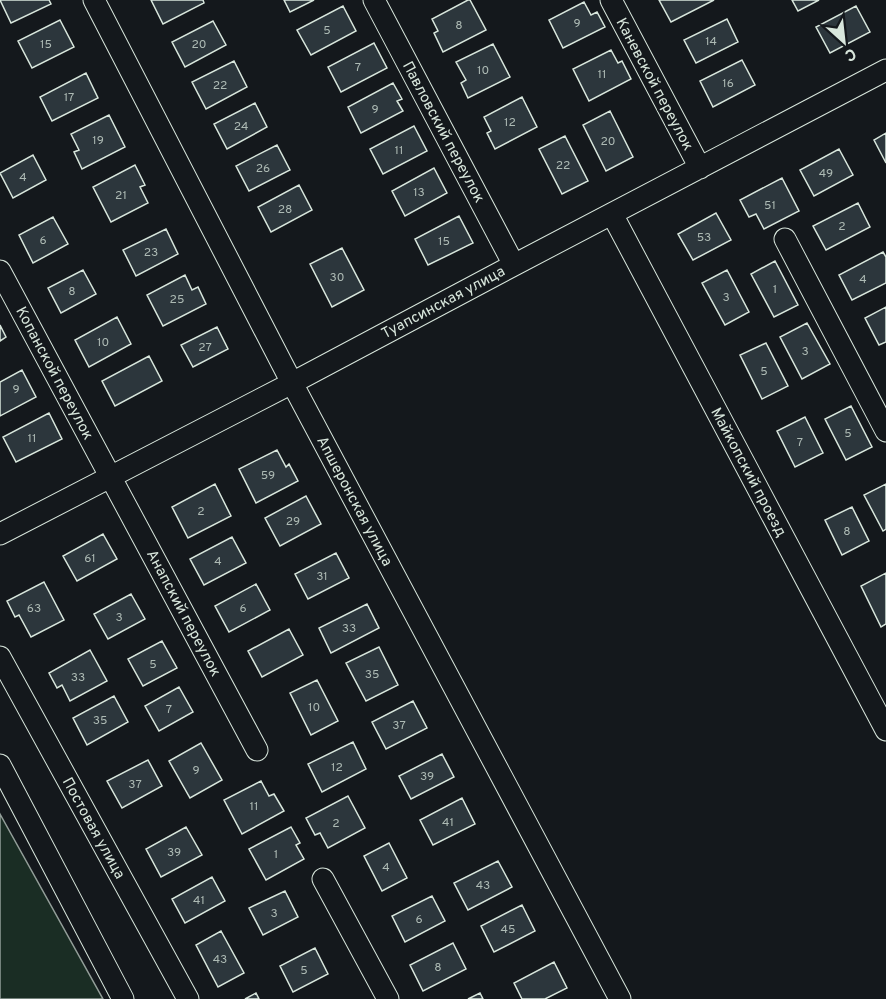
<svg xmlns="http://www.w3.org/2000/svg" width="886" height="999" font-family="Overpass,sans-serif">
<style>
.green{fill:#1a2d24;stroke:#939e99;stroke-width:1.5}
.building{fill:#2c363c;stroke:#d8e6dc;stroke-width:1.5}
.lines{fill:none;stroke-linecap:round;stroke-linejoin:round}
.minor-casing{stroke:#d8e6dc;stroke-width:23}
.minor{stroke:#14181c;stroke-width:21}
.labels{text-anchor:middle;stroke-width:4.5;stroke-linejoin:round;paint-order:stroke}
.number-label{font-size:12px;fill:#adbab4}
.street-label{font-size:15px;fill:#d8e6dc;stroke:#14181c}
</style>
<rect width="100%" height="100%" fill="#14181c"/>
<path class="green" d="M0 814 103 999H0Z"/>
<path class="building" d="M0 0H49L51 4 11 23Z
M151 0H203L204 3 163 24Z
M284 0H314L290 12Z
M468 0H470L486 30 443 52 434 33 438 31 432 19Z
M659 0H714L671 22Z
M792 0H819L798 11Z
M584 2 591 15 597 12 605 27 563 48 549 20Z
M343 6 356 31 311 55 297 30Z
M856 6 870 32 830 53 816 27Z
M727 19 738 42 696 63 684 40Z
M60 20 74 47 32 68 18 41Z
M213 21 226 45 185 67 172 42Z
M374 43 387 68 341 92 328 67Z
M493 44 510 77 468 98 461 83 466 80 456 62Z
M611 50 618 63 622 61 631 79 589 101 573 69Z
M742 60 755 85 713 107 700 81Z
M234 61 247 87 206 109 192 82Z
M86 73 98 98 52 121 40 97Z
M393 83 402 99 397 101 403 111 361 133 348 107Z
M522 97 537 127 495 149 487 133 491 131 484 117Z
M255 103 267 127 227 149 214 124Z
M610 111 633 157 606 171 583 125Z
M109 115 125 147 82 169 74 152 79 150 71 134Z
M414 126 427 151 383 174 370 149Z
M886 133V163L874 140Z
M565 136 588 181 562 194 539 149Z
M277 145 290 170 249 191 236 166Z
M839 149 853 175 814 196 800 170Z
M33 155 46 180 13 198 0 173Z
M135 165 145 185 140 187 148 203 111 222 93 187Z
M434 168 447 193 405 216 392 191Z
M782 178 799 211 764 229 756 214 749 217 740 200Z
M299 185 312 210 271 232 258 207Z
M858 203 870 227 826 250 813 226Z
M716 213 731 240 693 260 678 234Z
M459 216 473 243 428 265 415 239Z
M53 217 68 244 33 263 19 235Z
M166 229 178 254 136 276 123 250Z
M342 248 364 290 332 307 310 264Z
M883 252 886 257V283L852 300 839 275Z
M775 261 798 305 774 317 751 274Z
M83 270 96 294 61 313 48 288Z
M727 270 749 312 725 325 702 283Z
M185 275 192 290 198 287 206 304 163 326 147 295Z
M886 307V342L879 345 865 318Z
M117 317 131 344 89 367 75 340Z
M807 323 830 364 802 379 780 337Z
M0 325 6 337 0 341Z
M217 327 228 349 193 367 181 345Z
M766 343 788 386 762 399 740 355Z
M149 356 162 381 115 406 102 381Z
M22 370 36 397 0 416V382Z
M851 406 872 447 846 460 825 419Z
M49 413 62 439 16 462 3 437Z
M805 417 823 453 795 467 777 431Z
M277 450 286 467 289 464 298 481 256 503 239 469Z
M215 484 231 516 188 538 172 507Z
M886 484V529L883 531 864 495Z
M306 496 321 524 280 546 265 518Z
M852 507 869 541 842 555 825 520Z
M103 534 117 559 77 581 63 556Z
M232 537 246 563 204 585 190 559Z
M336 553 349 578 308 599 295 574Z
M886 573V624L881 627 861 586Z
M44 582 64 620 31 637 19 615 15 617 7 601Z
M256 584 270 610 229 632 215 606Z
M131 594 145 619 108 639 94 614Z
M367 604 379 628 331 653 319 628Z
M289 629 303 655 262 677 248 651Z
M162 641 177 668 143 686 128 659Z
M379 647 398 685 366 701 346 663Z
M90 650 107 681 70 701 62 685 57 688 49 673Z
M317 680 338 721 311 735 290 693Z
M179 687 193 712 159 731 145 706Z
M114 696 128 722 87 745 73 718Z
M413 701 427 728 386 749 372 722Z
M353 742 366 769 322 792 308 764Z
M201 743 222 780 190 798 169 761Z
M442 754 454 777 411 799 399 776Z
M148 760 162 786 122 808 107 781Z
M261 781 269 796 274 794 284 811 242 834 224 800Z
M348 796 365 828 328 848 320 833 315 835 306 818Z
M462 798 475 824 433 845 420 820Z
M186 827 202 855 161 877 146 849Z
M291 827 300 843 296 845 304 859 266 880 249 849Z
M389 843 407 878 382 891 364 856Z
M498 861 512 887 468 910 454 883Z
M212 877 225 901 185 923 172 899Z
M285 891 298 917 263 935 249 908Z
M432 896 445 921 405 942 392 916Z
M522 905 535 931 494 952 481 926Z
M221 931 244 973 218 987 196 945Z
M453 943 466 969 423 991 410 965Z
M315 948 328 974 293 992 280 966Z
M554 962 567 988 545 999H522L514 983Z
M256 993 259 999H245Z
M480 993 483 999H468Z"/>
<g class="lines">
<g class="minor-casing">
<path id="minor" d="M94 0 292 383 620 999
M374 0 514 265
M611 0 700 168
M612 214 886 730
M785 239 886 431
M0 271 257 750
M0 534 292 383 514 265 886 70
M0 657 188 999
M0 765 123 999
M323 879 388 999"/>
</g>
<use href="#minor" class="minor"/>
</g>
<g class="labels">
<g class="number-label">
<text x="577" y="27">9</text>
<text x="459" y="29">8</text>
<text x="327" y="34">5</text>
<text x="711" y="45">14</text>
<text x="46" y="48">15</text>
<text x="199" y="48">20</text>
<text x="358" y="71">7</text>
<text x="483" y="74">10</text>
<text x="602" y="78">11</text>
<text x="728" y="87">16</text>
<text x="220" y="89">22</text>
<text x="69" y="101">17</text>
<text x="375" y="113">9</text>
<text x="510" y="126">12</text>
<text x="241" y="130">24</text>
<text x="98" y="144">19</text>
<text x="608" y="145">20</text>
<text x="399" y="154">11</text>
<text x="563" y="169">22</text>
<text x="263" y="172">26</text>
<text x="826" y="177">49</text>
<text x="23" y="181">4</text>
<text x="419" y="196">13</text>
<text x="121" y="199">21</text>
<text x="770" y="209">51</text>
<text x="285" y="213">28</text>
<text x="842" y="230">2</text>
<text x="704" y="241">53</text>
<text x="43" y="244">6</text>
<text x="444" y="245">15</text>
<text x="151" y="256">23</text>
<text x="337" y="281">30</text>
<text x="863" y="283">4</text>
<text x="775" y="293">1</text>
<text x="72" y="295">8</text>
<text x="726" y="301">3</text>
<text x="177" y="303">25</text>
<text x="103" y="346">10</text>
<text x="205" y="351">27</text>
<text x="805" y="355">3</text>
<text x="764" y="375">5</text>
<text x="16" y="393">9</text>
<text x="848" y="437">5</text>
<text x="32" y="442">11</text>
<text x="800" y="446">7</text>
<text x="268" y="479">59</text>
<text x="201" y="515">2</text>
<text x="293" y="525">29</text>
<text x="847" y="535">8</text>
<text x="90" y="562">61</text>
<text x="218" y="565">4</text>
<text x="322" y="580">31</text>
<text x="34" y="612">63</text>
<text x="243" y="612">6</text>
<text x="119" y="621">3</text>
<text x="349" y="632">33</text>
<text x="153" y="668">5</text>
<text x="372" y="678">35</text>
<text x="78" y="681">33</text>
<text x="314" y="711">10</text>
<text x="169" y="713">7</text>
<text x="100" y="724">35</text>
<text x="399" y="729">37</text>
<text x="337" y="771">12</text>
<text x="196" y="774">9</text>
<text x="427" y="780">39</text>
<text x="135" y="788">37</text>
<text x="254" y="810">11</text>
<text x="448" y="826">41</text>
<text x="336" y="827">2</text>
<text x="174" y="856">39</text>
<text x="276" y="858">1</text>
<text x="386" y="871">4</text>
<text x="483" y="889">43</text>
<text x="199" y="904">41</text>
<text x="274" y="917">3</text>
<text x="419" y="923">6</text>
<text x="508" y="933">45</text>
<text x="220" y="963">43</text>
<text x="438" y="971">8</text>
<text x="304" y="974">5</text>
</g>
<g class="street-label">
<text transform="translate(655 84) rotate(62)" y="5">Каневской переулок</text>
<text transform="translate(444 132) rotate(62)" y="5">Павловский переулок</text>
<text transform="translate(443 302) rotate(-28)" y="5">Туапсинская улица</text>
<text transform="translate(55 373) rotate(62)" y="5">Копанской переулок</text>
<text transform="translate(749 472) rotate(62)" y="5">Майкопский проезд</text>
<text transform="translate(355 501) rotate(62)" y="5">Апшеронская улица</text>
<text transform="translate(184 613) rotate(62)" y="5">Анапский переулок</text>
<text transform="translate(94 828) rotate(61)" y="5">Постовая улица</text>
</g>
</g>
<g transform="translate(844 42) rotate(153)" stroke="#14181c" stroke-width="4.5" paint-order="stroke">
<path d="M0-4.5L10 22L0 15L-10 22Z" fill="#d8e6dc"/>
<text y="-9" font-size="16" font-weight="bold" text-anchor="middle" fill="#d8e6dc">С</text>
</g>
</svg>
